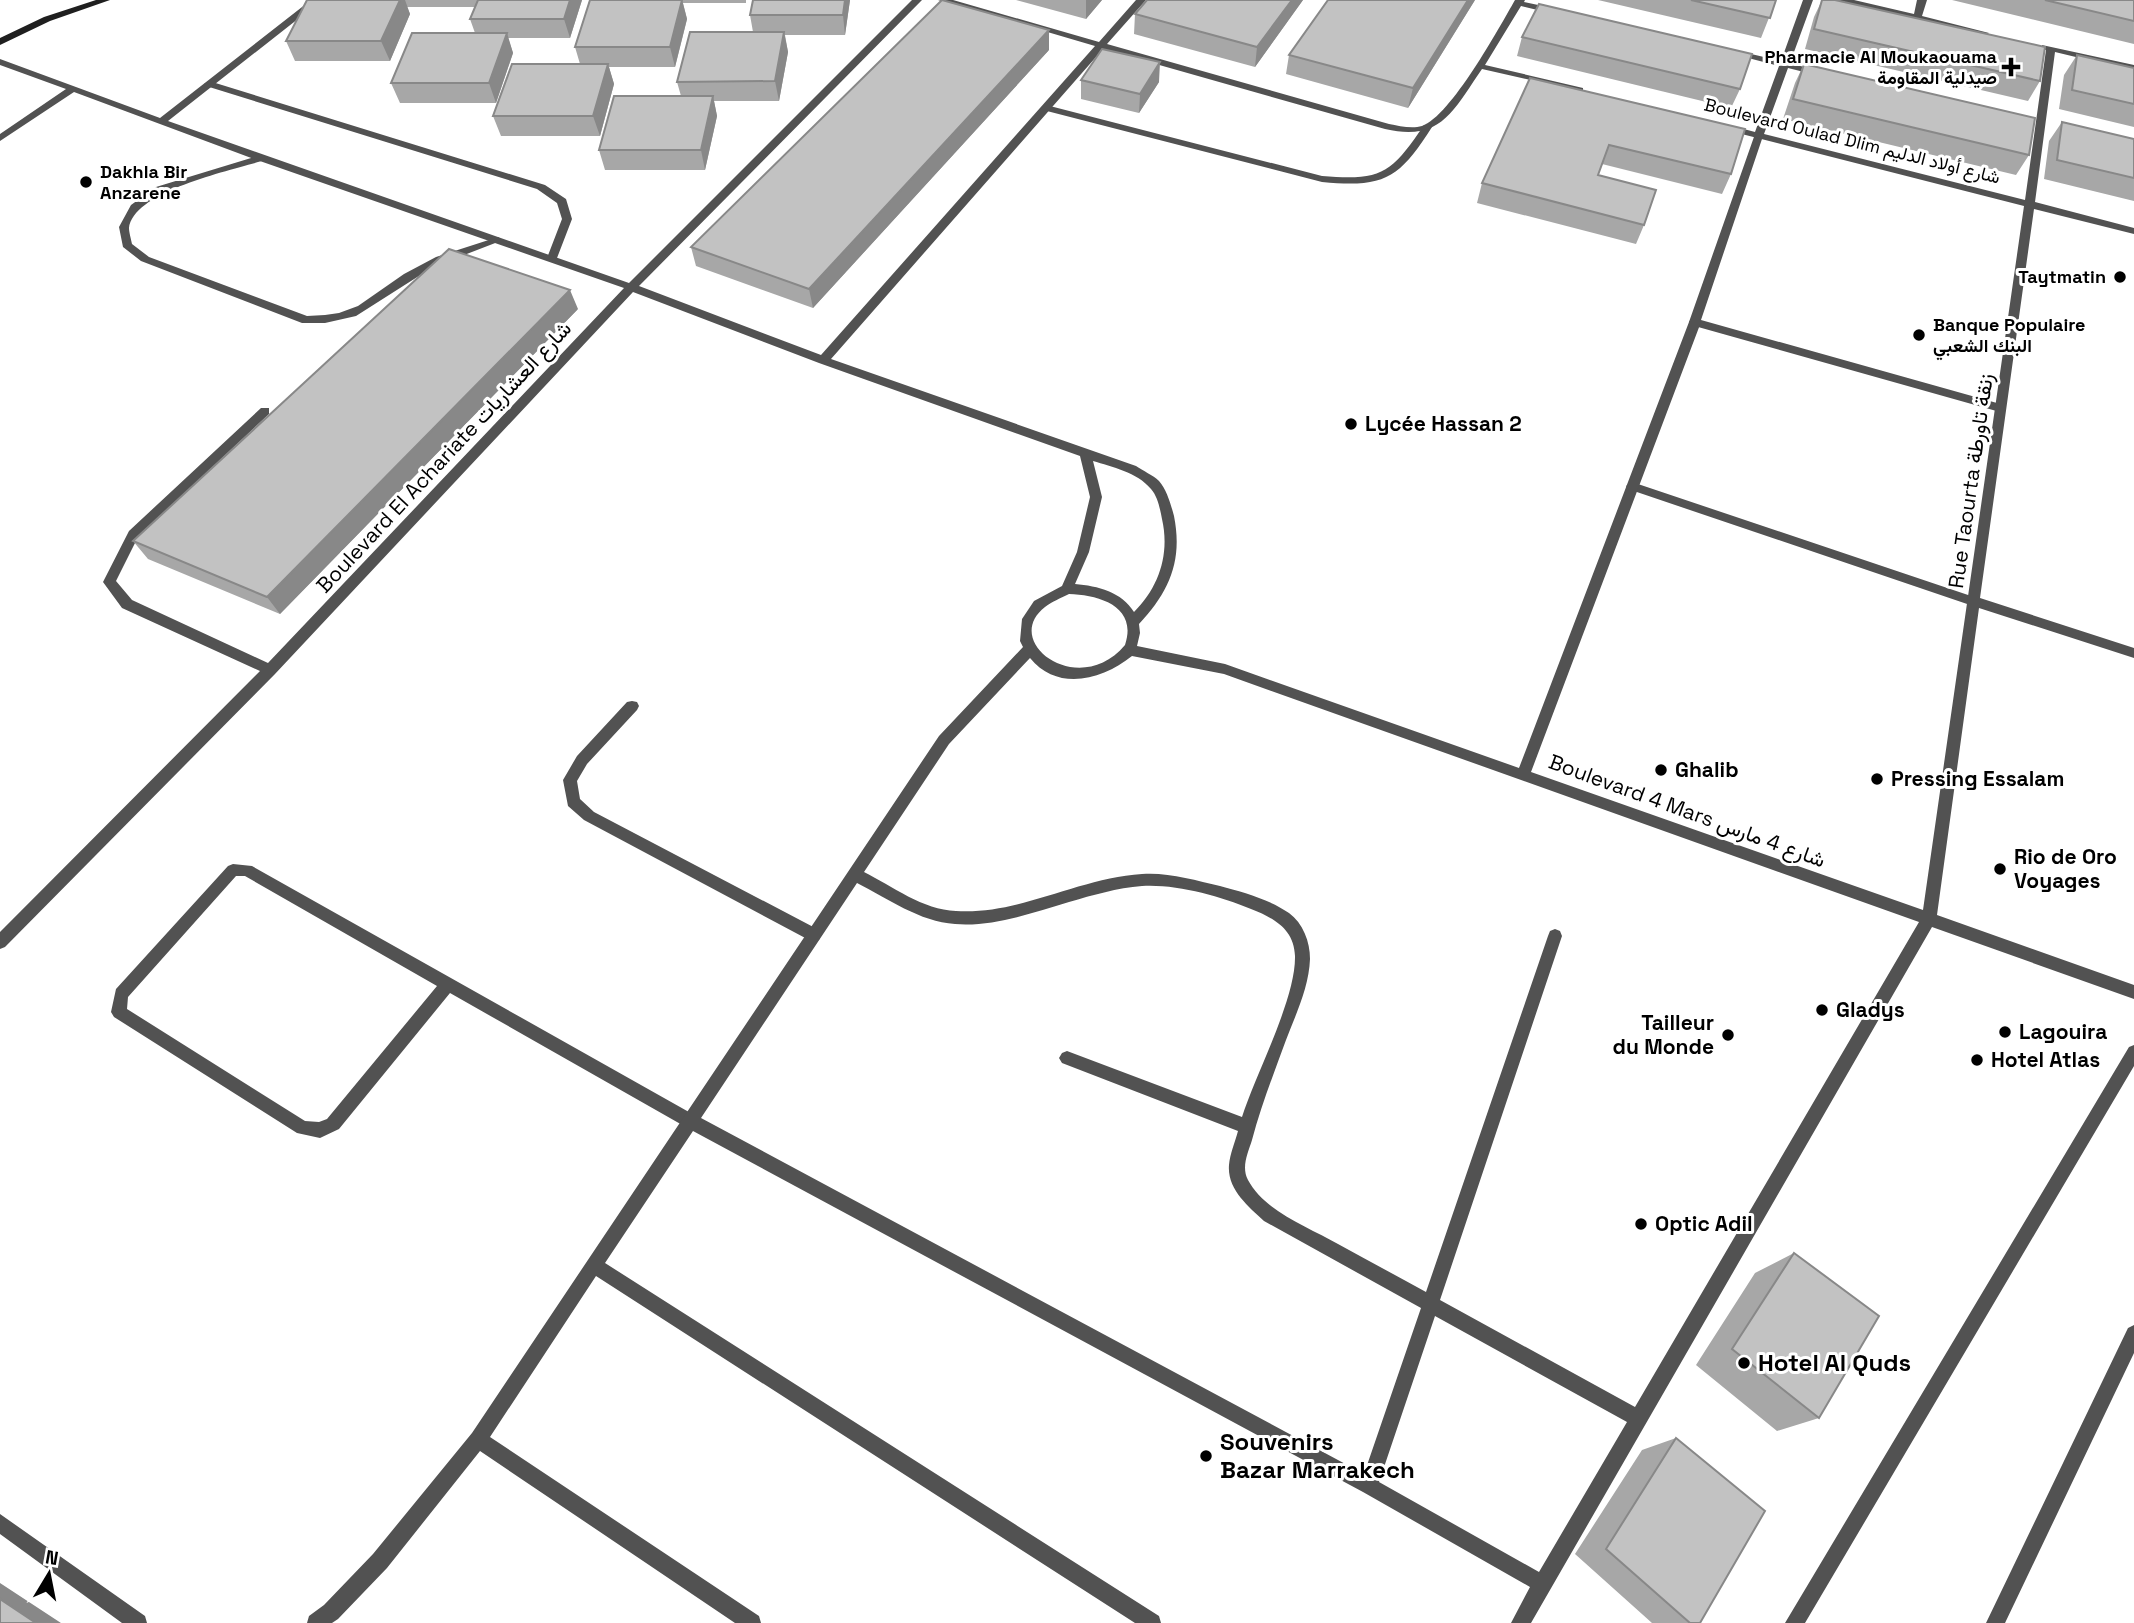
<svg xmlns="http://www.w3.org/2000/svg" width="2134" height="1623" font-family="'Space Grotesk',Vazirmatn,sans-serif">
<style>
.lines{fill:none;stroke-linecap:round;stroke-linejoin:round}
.lane{fill:#525252;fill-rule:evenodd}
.street{fill:#525252;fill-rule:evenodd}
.secondary{fill:#1f1f1f;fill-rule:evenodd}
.wall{fill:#a7a7a7}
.shaded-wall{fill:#888}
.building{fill:#c2c2c2;stroke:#888;stroke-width:2}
.poi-dot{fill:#000;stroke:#fff;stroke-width:2.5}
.labels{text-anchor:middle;stroke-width:6;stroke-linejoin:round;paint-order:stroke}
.far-poi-label{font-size:18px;font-weight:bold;fill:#000;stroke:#fff;text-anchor:end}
.far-street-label{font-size:18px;fill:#000;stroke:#fff}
.poi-label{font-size:21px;font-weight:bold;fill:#000;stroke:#fff;text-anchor:start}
.street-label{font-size:21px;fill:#000;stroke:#fff}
.near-poi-label{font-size:24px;font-weight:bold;fill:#000;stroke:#fff;text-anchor:start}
</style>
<rect width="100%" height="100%" fill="#fff"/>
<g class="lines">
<path class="lane" d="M209 81 545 185 566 199 572 219 557 258 552 261 547 258 562 219 557 203 537 189 206 86 204 84Z
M1046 105 1322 176C1381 181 1391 174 1424 125L1432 127C1399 179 1384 188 1322 182L1043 110 1041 108Z
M1755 134 1763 136 1701 320 2004 405V411L2000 412 1691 325 1689 322Z
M261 155 265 156V160C233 170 134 190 129 228 129 232 131 239 132 244L149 257 307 316 325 315 339 313 358 306 404 274 436 257 498 237 503 240 433 267 356 316 325 323H302L141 261 123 247 119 227 131 205 156 187Z
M1632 482 1977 598 1979 601 1973 606 1628 489 1626 486Z
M632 701 637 702 639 706 637 710 587 764 577 781 580 799 594 812 819 930 821 935 819 940 814 942 809 940 584 820 568 806 563 780 577 756 627 702Z
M233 864 252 866 696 1116 698 1121 696 1126 690 1129 684 1126 450 993 339 1129 320 1138 297 1133 114 1017 111 1012 116 989 228 866ZM236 876H245L437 986 327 1119 319 1122 305 1121 127 1009 128 997Z"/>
<path class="street" d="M311 0H322L168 121 629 283 912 0H922L639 286 821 355 1095 46 938 0H953L1099 42 1136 0H1146L1107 44 1389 124C1399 126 1412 129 1422 126 1451 116 1499 28 1515 0H1525L1524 2 1557 9 1559 11 1554 14 1521 6 1485 65 1583 88V92L1482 69C1453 111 1441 142 1385 129L1103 49 831 359 1136 466C1143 471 1153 475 1159 481 1167 490 1171 505 1174 516 1183 561 1169 592 1139 624L1140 633 1137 646 1225 664 1519 768 1689 322 1691 319H1699L1701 322 1531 772 1923 910 2024 206 1722 129 1720 127 1725 124 1755 132 1779 66 1729 53 1734 50 1781 61 1803 0H1813L1790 63 1825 73 1820 76 1788 68 1764 134 2025 200 2046 50 2042 49V45L2134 65V71L2055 52 2035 202 2134 228V234L2034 209 1980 598 2134 648V658L1979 608 1937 915 2134 985V999L1932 927 1531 1623H1511L1530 1587 1363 1492 693 1131 605 1263 1159 1616 1161 1623H1135L596 1276 490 1437 759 1616 761 1623H735L480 1451 387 1568 338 1619 332 1623H307L309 1616 324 1605 373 1554 472 1433 939 736 1023 647 1020 641 1022 619 1034 601 1062 586 1077 552 1090 497 1080 456 819 363 633 292 275 674 5 947 0 949V932L260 671 122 608 103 582 129 531 261 408H269V414L138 537 116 581 132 600 268 663 624 288 257 160 74 92 0 141V134L66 89 0 65V59L160 118ZM1093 461C1112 467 1137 472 1151 489 1158 497 1160 509 1162 519 1170 554 1159 587 1134 612 1122 592 1098 586 1075 584L1089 552 1102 497ZM1069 594C1099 595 1138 606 1125 645 1079 700 1000 642 1045 607 1051 602 1061 598 1069 594ZM1132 656 1224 674 1919 922 1635 1407 1440 1300 1562 936 1560 931 1555 929 1550 931 1548 936 1426 1292C1397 1276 1367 1260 1338 1244 1309 1227 1265 1212 1248 1180 1241 1167 1248 1153 1252 1140 1261 1106 1274 1073 1286 1040 1296 1014 1309 987 1310 959 1310 942 1303 923 1289 913 1269 899 1242 892 1220 886 1195 880 1167 872 1142 874 1078 878 1020 915 956 911 923 910 892 886 864 872L949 744 1030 658C1058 692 1102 680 1132 656ZM857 883C887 898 920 922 955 924 993 927 1032 913 1069 902 1093 895 1117 888 1142 886 1177 884 1219 896 1251 909 1274 918 1294 929 1295 956 1296 999 1256 1073 1242 1117L1067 1051 1062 1053 1059 1058 1062 1063 1238 1131C1235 1142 1230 1154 1229 1165 1227 1189 1248 1206 1264 1221L1421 1308 1364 1474 701 1118ZM1435 1316 1627 1422 1539 1572 1379 1482Z
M1837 0H1854L1914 14 1917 0H1927L1922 16 1989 33 1984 36Z
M2134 1045V1066L1805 1623H1785L2129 1047Z
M2134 1325V1353L2005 1623H1986L2128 1328Z
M0 1514 145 1616 147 1623H122L0 1534Z"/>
<path class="secondary" d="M96 0H110L50 21 0 45V38L44 17Z"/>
</g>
<path class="wall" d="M307 0H582L570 38H508L513 53 496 103H400L391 83 475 33 470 19 475 7H407L410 14 390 61H295L286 41Z
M590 0H746V3H683L687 19 675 67H609L614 84 600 136H501L493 116 580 64 575 47Z
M753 0H850L845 35H785L788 52 779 101H714L717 116 705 170H605L599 150 681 96 677 82 753 32 750 15Z
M1016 0H1102L1086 19Z
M1303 0 1255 67 1134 34 1135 14Z
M1475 0 1408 108 1286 74 1289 55Z
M1598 0H1776L1761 38Z
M1822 0 2040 81 2028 101 1805 49 1814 17Z
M1952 0H2134V44Z
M1522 37 1740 89 1731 108 1517 56Z
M1049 50 813 308 696 266 691 247Z
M2077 55 2134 68V127L2059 109 2064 75Z
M1804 64 2029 155 2016 175 1783 119 1795 83Z
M1530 78 1731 174 1722 194 1602 164 1598 175 1644 225 1636 244 1477 203 1482 183Z
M1081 80 1159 82 1139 113 1081 99Z
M2062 122 2134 139V201L2044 179 2049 141Z
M578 309 280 614 148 559 133 541Z
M1794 1253 1819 1418 1777 1431 1696 1365 1755 1273Z
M1676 1438 1700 1623H1652L1575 1554 1642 1450Z"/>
<path class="shaded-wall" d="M400 0H405L410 14 390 61 381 41Z
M570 0H582L570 38 564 19Z
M682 0 687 19 675 67 670 47Z
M845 0H850L845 35 843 15Z
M1086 0H1102L1086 19Z
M1292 0H1303L1255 67 1257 47Z
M1468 0H1475L1408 108 1413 88Z
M1049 30V50L813 308 809 289Z
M784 32 788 52 779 101 775 81Z
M507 33 513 53 496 103 489 83Z
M1160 62 1159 82 1139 113 1140 94Z
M608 64 614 84 600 136 593 116Z
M713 96 717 116 705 170 701 150Z
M570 290 578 309 280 614 267 597Z
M0 1583 61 1623H36L0 1599Z"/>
<path class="building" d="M307 0H400L381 41H286Z
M478 0H570L564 19H470Z
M590 0H682L670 47H575Z
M753 0H845L843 15H750Z
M942 0 1049 30 809 289 691 247Z
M1147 0H1292L1257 47 1135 14Z
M1328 0H1468L1413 88 1289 55Z
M1691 0H1776L1770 18Z
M1822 0H1835L2045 47 2040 81 1814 29Z
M2045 0H2134V21Z
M1539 4 1752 54 1740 89 1522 37Z
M690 32H784L775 81 677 82Z
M412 33H507L489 83H391Z
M1102 49 1160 62 1140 94 1081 80Z
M2077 55 2134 68V104L2072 90Z
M512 64H608L593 116H493Z
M1804 64 2035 118 2029 155 1793 99Z
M1530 78 1745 129 1731 174 1609 145 1598 175 1656 190 1644 225 1482 183Z
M614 96H713L701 150H599Z
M2062 122 2134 139V178L2057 160Z
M449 249 570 290 267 597 133 541Z
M1794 1253 1879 1316 1819 1418 1732 1349Z
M1676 1438 1765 1511 1700 1623H1690L1606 1549Z
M0 1599 36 1623H0Z"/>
<g class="poi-dot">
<path d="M2007.5 56.5h7v7h7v7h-7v7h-7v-7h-7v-7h7z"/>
<circle cx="86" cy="182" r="7"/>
<circle cx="2120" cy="277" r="7"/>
<circle cx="1919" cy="335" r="7"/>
<circle cx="1351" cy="424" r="7"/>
<circle cx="1661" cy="770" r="7"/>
<circle cx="1877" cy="779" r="7"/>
<circle cx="2000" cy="869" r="7"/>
<circle cx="1822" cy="1010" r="7"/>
<circle cx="2005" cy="1032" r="7"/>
<circle cx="1728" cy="1035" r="7"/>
<circle cx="1977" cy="1060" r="7"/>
<circle cx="1641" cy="1224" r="7"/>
<circle cx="1744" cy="1363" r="7"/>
<circle cx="1206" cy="1456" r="7"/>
</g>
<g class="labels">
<g class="far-poi-label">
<text x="1997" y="63">Pharmacie Al Moukaouama<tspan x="1997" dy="21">صيدلية المقاومة</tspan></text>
<text x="100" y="178" text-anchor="start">Dakhla Bir<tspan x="100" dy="21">Anzarene</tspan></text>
<text x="2106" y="283">Taytmatin</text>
<text x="1933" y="331" text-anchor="start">Banque Populaire<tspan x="1933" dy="21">البنك الشعبي</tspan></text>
</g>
<g class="far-street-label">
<text transform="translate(1852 141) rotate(14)" y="6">Boulevard Oulad Dlim شارع أولاد الدليم</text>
</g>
<g class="poi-label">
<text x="1365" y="431">Lycée Hassan 2</text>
<text x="1675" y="777">Ghalib</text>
<text x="1891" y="786">Pressing Essalam</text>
<text x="2014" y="864">Rio de Oro<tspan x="2014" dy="24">Voyages</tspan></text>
<text x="1836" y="1017">Gladys</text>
<text x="1714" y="1030" text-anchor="end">Tailleur<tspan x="1714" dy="24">du Monde</tspan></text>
<text x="2019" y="1039">Lagouira</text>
<text x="1991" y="1067">Hotel Atlas</text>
<text x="1655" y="1231">Optic Adil</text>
</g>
<g class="street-label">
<text transform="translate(444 457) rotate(-47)" y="7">Boulevard El Achariate شارع العشاريات</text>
<text transform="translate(1971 481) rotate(-82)" y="7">Rue Taourta زنقة تاورطة</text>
<text transform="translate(1687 811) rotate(20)" y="7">Boulevard 4 Mars شارع 4 مارس</text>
</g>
<g class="near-poi-label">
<text x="1758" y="1371">Hotel Al Quds</text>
<text x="1220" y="1450">Souvenirs<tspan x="1220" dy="28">Bazar Marrakech</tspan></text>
</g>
</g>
<g transform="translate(49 1574) rotate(10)" stroke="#ffffff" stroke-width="5" paint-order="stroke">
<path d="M0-5L12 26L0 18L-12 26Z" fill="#000000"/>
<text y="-10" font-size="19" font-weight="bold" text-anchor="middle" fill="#000000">N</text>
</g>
</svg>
